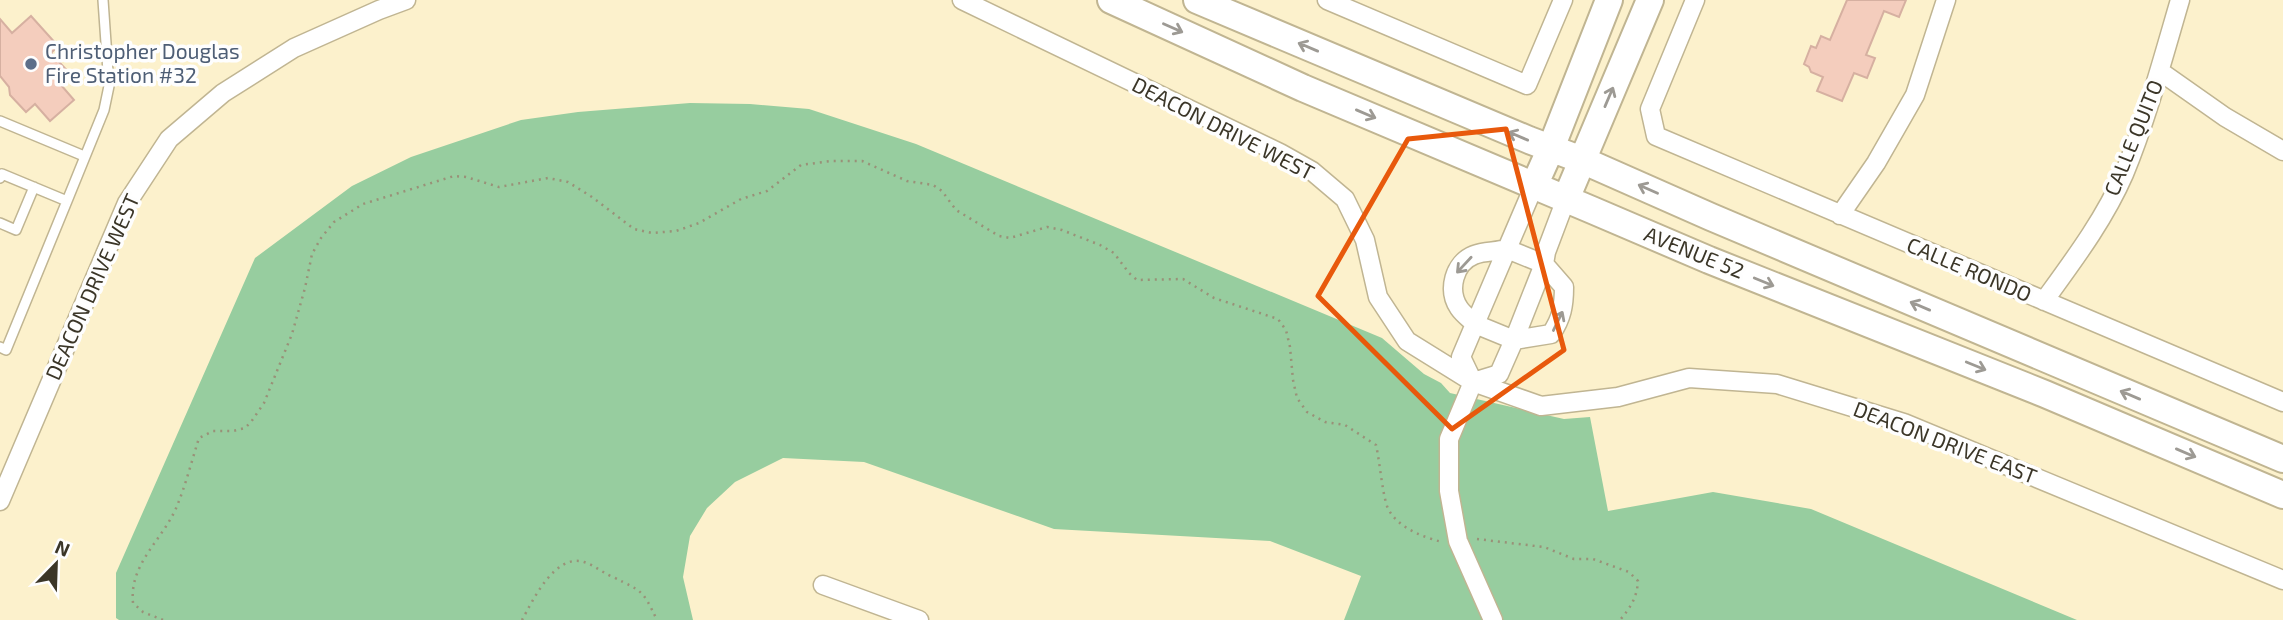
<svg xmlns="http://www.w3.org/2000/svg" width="2283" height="620" font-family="'Exo 2',sans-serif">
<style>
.green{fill:#97cd9f}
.building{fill:#f4cdbd;stroke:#d6b0a1;stroke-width:2}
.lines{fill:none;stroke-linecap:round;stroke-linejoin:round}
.service-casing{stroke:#c0b592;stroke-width:12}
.minor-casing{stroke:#c0b592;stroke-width:21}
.secondary-casing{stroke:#c0b592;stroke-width:30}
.path{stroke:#999178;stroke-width:2.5;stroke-dasharray:2 5;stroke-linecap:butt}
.service{stroke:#fff;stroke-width:9}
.minor{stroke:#fff;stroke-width:18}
.secondary{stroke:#fff;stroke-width:26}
.oneway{stroke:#9d9a94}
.marked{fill:none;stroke:#e8590c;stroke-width:5;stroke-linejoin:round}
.service-dot{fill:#5c6f8a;stroke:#fefefe;stroke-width:2.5}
.labels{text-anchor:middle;stroke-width:7;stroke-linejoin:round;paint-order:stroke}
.service-label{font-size:21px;fill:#4e5e75;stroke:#fefefe;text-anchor:start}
.street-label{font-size:21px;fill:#3b3628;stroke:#fefefe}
</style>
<rect width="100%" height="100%" fill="#fcf1cc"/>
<path class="green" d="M690 103 750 104 809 109 916 144 1382 338 1424 374 1441 383 1450 393 1564 419 1590 417 1608 511 1713 492 1811 509 2077 620H1344L1361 576 1270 541 1054 529 864 462 783 458 735 482 707 508 690 536 683 577 693 620H119L116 618V573L255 258 352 186 411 157 521 120 578 112Z"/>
<path class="building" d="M1847 0H1906L1899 17 1884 11 1866 55 1875 58 1867 78 1854 73 1842 101 1817 91 1823 77 1811 72 1809 67 1804 64 1811 46 1816 48 1821 36 1830 40Z
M31 16 58 46 51 53 71 75 61 85 74 100 50 121 35 104 26 112 10 95 9 87 0 76V19L12 33Z"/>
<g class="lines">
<g class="service-casing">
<path id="service" d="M0 121 84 156
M0 178 2 174 67 201 104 110 109 86 103 0
M0 223 16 230 34 187
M0 347 6 350 67 201"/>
</g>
<g class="minor-casing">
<path id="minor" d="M962 0 1280 153 1312 171 1345 199 1365 240 1378 297 1407 341 1473 382 1541 406 1618 397 1689 378 1777 384 1904 423 2283 580
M1327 0 1527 85 1563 0
M1695 0 1650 109 1656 136 2283 402
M2161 72 2225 117 2283 151
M1840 215 1876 163 1915 95 1946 0
M1507 249 1544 264 1514 340 1475 324Z
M2044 301C2073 261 2104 220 2124 174 2147 118 2163 58 2180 0
M1473 382 1499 374 1514 340 1551 334C1562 318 1564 305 1564 287L1544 264 1546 252 1566 199
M0 501 127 203 169 139 223 93 294 48 379 10 406 0
M823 585 919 620
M1493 620 1458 541 1449 491V439L1473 382 1461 357 1475 324C1470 319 1463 314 1459 308 1447 290 1454 263 1474 255 1484 251 1496 252 1507 249L1534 186"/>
</g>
<g class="secondary-casing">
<path id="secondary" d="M1111 0 1303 88 1592 210 1709 260 2045 394 2283 495
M1197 0 1529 140 1582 160 1711 217 2283 459
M1534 186 1551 148 1609 0
M1566 199 1650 0"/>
</g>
<path class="path" d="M1477 539 1544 547 1574 559H1593L1629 572 1638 581C1637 598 1630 608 1620 620
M163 620 143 612 133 603C129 563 163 540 177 506 186 484 192 460 199 438L213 431H233L245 428 251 422 264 403 292 334 305 288 312 254 321 238 334 222 363 204 454 176 466 177 499 187 548 178 568 182 592 197 634 229 652 233 676 231 699 223 741 199 767 191 801 165 831 161H862L907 181 933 185 942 191 956 210 999 236 1010 238 1047 227 1062 230 1100 245 1114 253 1129 273 1137 280 1183 279 1214 298 1278 319 1286 330 1290 347 1293 380 1297 398 1307 412 1325 422 1345 425 1376 445C1380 463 1382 491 1387 506 1395 527 1423 537 1442 542
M522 620C533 600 555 553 584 562 594 565 603 573 613 577 643 592 642 589 657 620"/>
<use href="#service" class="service"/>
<use href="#minor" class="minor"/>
<use href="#secondary" class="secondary"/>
</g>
<defs><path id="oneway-shaft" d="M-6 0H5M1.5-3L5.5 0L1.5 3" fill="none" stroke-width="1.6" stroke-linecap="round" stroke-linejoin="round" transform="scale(1.75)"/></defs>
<g class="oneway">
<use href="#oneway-shaft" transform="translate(1173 28) rotate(24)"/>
<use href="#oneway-shaft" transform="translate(1308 47) rotate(-157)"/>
<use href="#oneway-shaft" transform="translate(1609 97) rotate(-67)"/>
<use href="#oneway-shaft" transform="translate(1366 114) rotate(23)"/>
<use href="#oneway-shaft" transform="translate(1518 136) rotate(-157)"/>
<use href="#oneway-shaft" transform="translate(1648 189) rotate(-156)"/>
<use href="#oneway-shaft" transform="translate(1464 265) rotate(133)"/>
<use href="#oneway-shaft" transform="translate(1764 282) rotate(22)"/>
<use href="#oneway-shaft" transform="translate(1920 306) rotate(-157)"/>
<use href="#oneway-shaft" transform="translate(1558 321) rotate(-64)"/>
<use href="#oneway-shaft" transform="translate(1976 366) rotate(22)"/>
<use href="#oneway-shaft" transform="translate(2130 395) rotate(-157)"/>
<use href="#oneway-shaft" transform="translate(2186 453) rotate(23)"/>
</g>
<path class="marked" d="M1506 129 1564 350 1452 429 1318 296 1408 139Z"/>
<circle class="service-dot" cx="31" cy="64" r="7"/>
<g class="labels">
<g class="service-label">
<text x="45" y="59">Christopher Douglas<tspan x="45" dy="24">Fire Station #32</tspan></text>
</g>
<g class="street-label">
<text transform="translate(1223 129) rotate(27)" y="7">DEACON DRIVE WEST</text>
<text transform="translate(2134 138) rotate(-68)" y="7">CALLE QUITO</text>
<text transform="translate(1694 253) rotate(22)" y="7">AVENUE 52</text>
<text transform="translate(1969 270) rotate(23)" y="7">CALLE RONDO</text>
<text transform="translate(93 287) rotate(-66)" y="7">DEACON DRIVE WEST</text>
<text transform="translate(1945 443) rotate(21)" y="7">DEACON DRIVE EAST</text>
</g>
</g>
<g transform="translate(56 564) rotate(23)" stroke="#fefefe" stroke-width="5" paint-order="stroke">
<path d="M0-5L12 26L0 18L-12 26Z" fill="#3b3628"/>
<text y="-10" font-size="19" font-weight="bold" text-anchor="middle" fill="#3b3628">N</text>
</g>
</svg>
